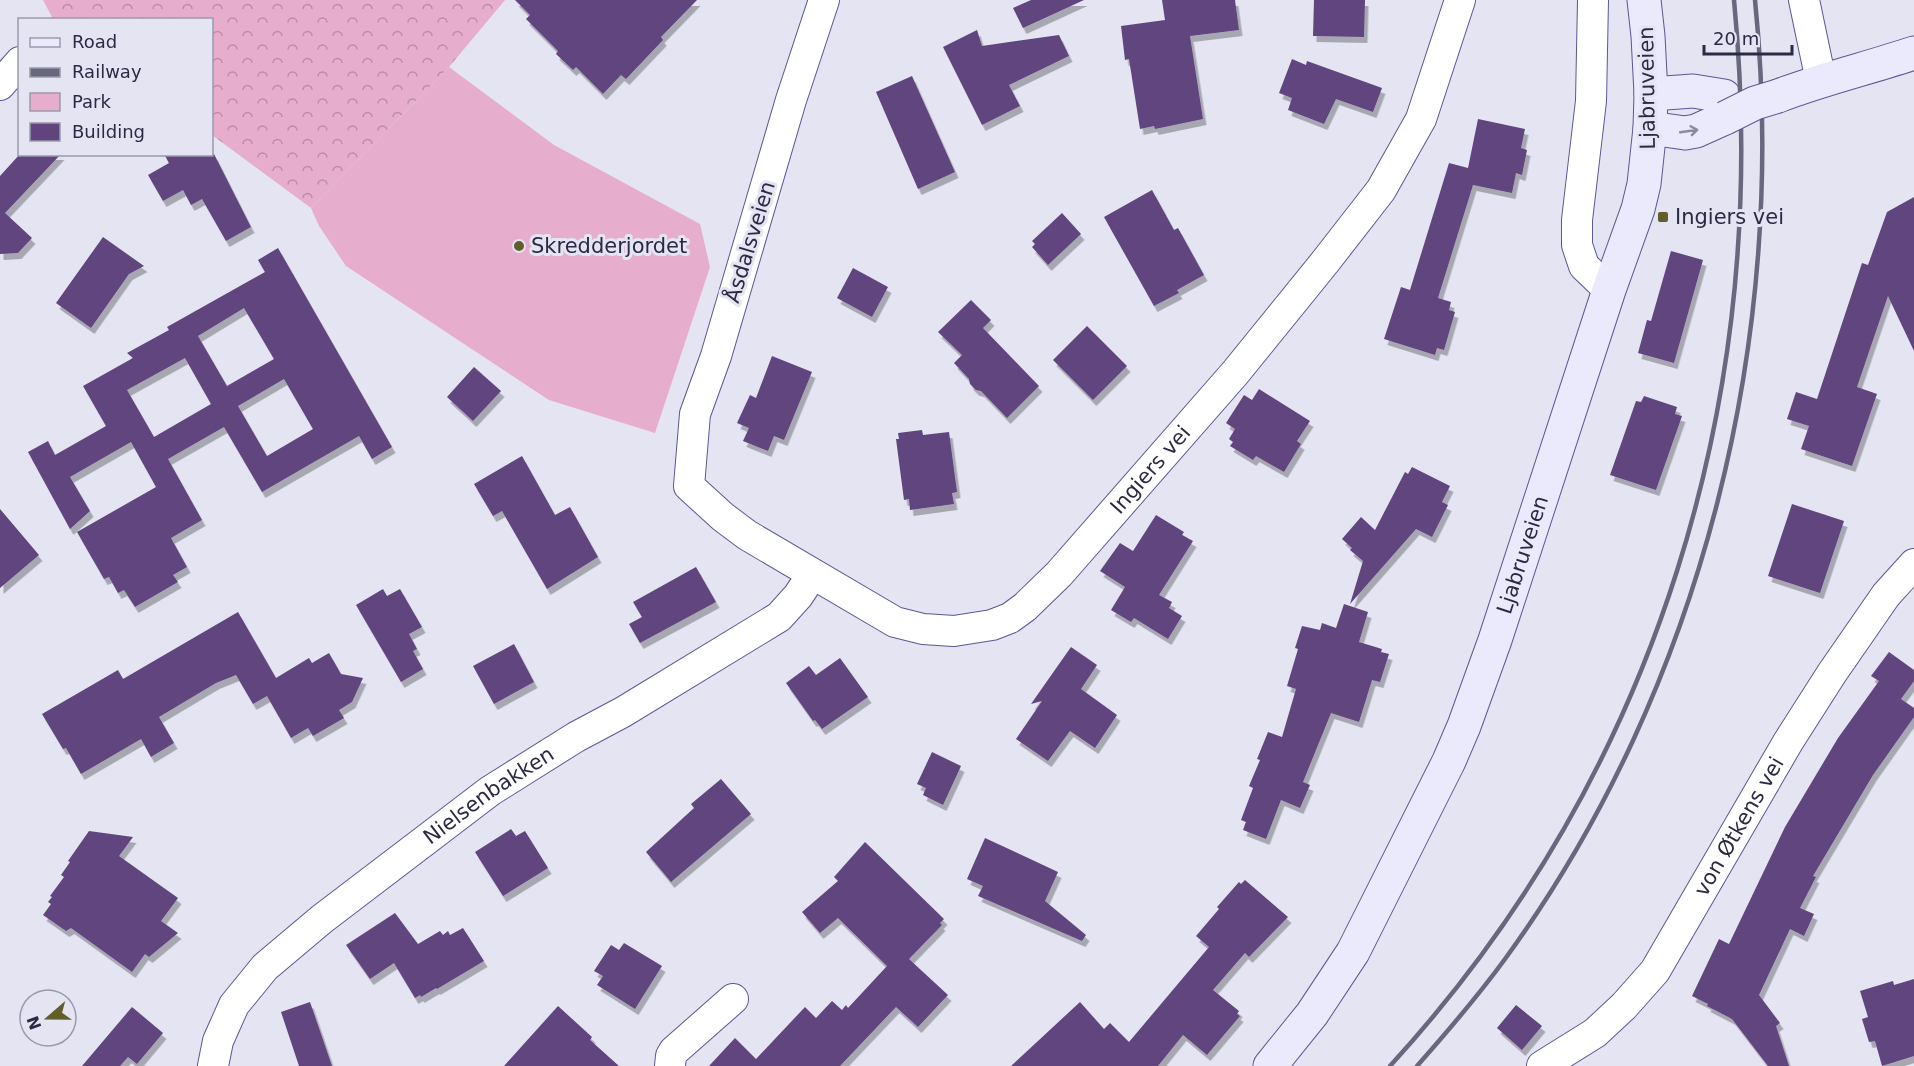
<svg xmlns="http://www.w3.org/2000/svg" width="1914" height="1066" font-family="'DejaVu Sans',sans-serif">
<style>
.forest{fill:url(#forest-crowns)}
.park{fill:#e6adcc}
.building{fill:#61447e;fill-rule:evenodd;filter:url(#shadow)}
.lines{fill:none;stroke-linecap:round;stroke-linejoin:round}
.street-casing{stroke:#5b5794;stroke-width:32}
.secondary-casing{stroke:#5b5794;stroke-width:35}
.street{stroke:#fff;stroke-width:30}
.secondary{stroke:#eaeafc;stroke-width:33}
.rail{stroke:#67677e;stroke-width:4.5}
.secondary-bridge-casing{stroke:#5b5794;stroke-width:35;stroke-linecap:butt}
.secondary-bridge{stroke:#eaeafc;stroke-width:33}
.oneway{stroke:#8a8aa0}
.poi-dot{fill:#615e2a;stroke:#e4e4f3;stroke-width:2}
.labels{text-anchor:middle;stroke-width:6;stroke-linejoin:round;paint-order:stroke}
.street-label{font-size:21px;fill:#2b2a45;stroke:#e4e4f3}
.poi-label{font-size:21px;fill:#2b2a45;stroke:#e4e4f3;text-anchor:start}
</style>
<defs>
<pattern id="forest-crowns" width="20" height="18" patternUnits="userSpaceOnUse" patternTransform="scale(1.5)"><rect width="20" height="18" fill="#e6adcc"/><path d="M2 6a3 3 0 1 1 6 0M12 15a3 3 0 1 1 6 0" fill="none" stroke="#bb8da7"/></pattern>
<filter id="shadow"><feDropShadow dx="3.5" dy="6" stdDeviation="0" flood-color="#0004"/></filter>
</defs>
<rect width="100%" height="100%" fill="#e4e4f3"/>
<path class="forest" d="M43 0H505L449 67 311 208 212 135V20L53 19Z"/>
<path class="park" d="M449 67 554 145 700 224 710 267 655 433 549 400 346 266 319 226 311 208Z"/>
<path class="building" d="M515 0H697L661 37 663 40 626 79 621 75 603 94 576 67 573 70 556 54 558 51 526 19 530 15Z
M1031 0H1084L1023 28 1013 8Z
M1162 0H1235L1239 30 1190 36 1203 119 1155 129 1154 126 1140 129 1129 59 1125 60 1121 26 1165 20Z
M1314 0H1365L1364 37 1313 36Z
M977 30 982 46 1059 35 1069 56 1009 85 1020 106 982 125 943 47Z
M1292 59 1306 65 1307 61 1382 88 1373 112 1336 99 1324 124 1288 110 1292 98 1279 93Z
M912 76 955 172 918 189 876 92Z
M1478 119 1525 129 1521 148 1527 150 1522 175 1516 173 1512 193 1473 185 1438 298 1451 302 1449 310 1455 312 1444 350 1437 348 1435 355 1384 339 1401 287 1410 290 1449 163 1468 168Z
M20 154H61L5 213 32 238 18 253 0 254V176Z
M164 154H214L251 227 226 241 202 199 191 205 183 190 163 201 148 175 169 163Z
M1152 190 1174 230 1178 228 1204 275 1177 290 1179 293 1154 306 1104 217Z
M1914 197V351L1888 296 1857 387 1877 394 1852 466 1801 449 1809 426 1787 419 1796 392 1817 399 1862 263 1868 265 1887 212Z
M1062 213 1081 234 1048 265 1032 247 1035 244 1032 241Z
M103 237 144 266 129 274 91 328 56 303Z
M278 248 392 447 372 459 359 436 262 492 224 427 168 459 202 520 171 538 187 567 173 575 178 582 135 607 124 590 118 593 109 577 104 579 77 532 156 487 131 442 70 477 90 511 70 529 28 452 48 441 55 455 106 426 83 386 133 358 127 353 169 330 167 327 265 272 258 260ZM244 308 274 359 227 386 198 336ZM185 358 211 404 154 437 127 390ZM284 379 313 429 267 456 238 406Z
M1671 251 1703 260 1674 363 1638 353 1647 320 1651 321Z
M853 268 888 287 872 317 837 298Z
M971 300 991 320 983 328 1039 386 1007 418 981 391 976 390 970 384 969 379 954 363 962 355 938 332Z
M1087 326 1127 366 1093 400 1053 360Z
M772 356 812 372 784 440 774 436 768 451 743 441 749 428 737 423 750 395 756 398Z
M474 367 501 391 473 421 447 397Z
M1259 389 1310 421 1297 441 1301 444 1284 472 1256 456 1253 460 1230 446 1233 442 1229 439 1235 429 1226 423 1244 395 1252 400Z
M1644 396 1677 407 1675 414 1682 416 1656 490 1610 475 1636 401 1641 402Z
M922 430 923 435 949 432 957 492 952 493 954 504 910 510 909 499 904 500 896 439H899L898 433Z
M522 456 555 515 570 507 598 557 547 589 502 511 493 516 474 484Z
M1412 467 1450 486 1442 502 1448 505 1432 537 1416 529 1350 604 1363 561 1350 550 1352 548 1342 539 1361 517 1375 530 1405 472 1408 474Z
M1792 504 1844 521 1820 593 1768 576Z
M0 509 39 555 0 588Z
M1156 515 1184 532 1182 535 1193 541 1159 595 1172 602 1169 608 1182 616 1168 639 1134 618 1131 622 1111 610 1125 587 1100 571 1120 543 1133 551Z
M696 567 716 602 640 643 629 624 642 617 633 602Z
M383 589 387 596 400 589 422 627 409 634 417 649 413 651 423 669 401 682 356 605Z
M1344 604 1368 612 1359 642 1382 649 1381 652 1389 654 1380 682 1372 680 1359 722 1331 713 1303 782 1310 785 1300 808 1281 800 1266 839 1243 830 1246 822 1241 820 1253 788 1249 786 1260 760 1257 759 1268 732 1282 737 1296 689 1287 686 1298 649 1295 648 1302 626 1320 630 1322 623 1336 628Z
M238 612 276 678 309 658 312 663 329 653 341 674 363 678 352 702 339 710 344 718 313 736 308 728 291 738 267 696 253 704 236 675 216 683 159 717 174 743 151 757 141 739 81 774 66 748 63 749 42 714 118 670 123 679Z
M514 644 534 682 494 704 473 666Z
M1071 647 1097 665 1081 689 1117 715 1095 748 1070 731 1048 761 1016 739 1042 701 1031 704Z
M1889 652 1914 670V681L1901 699 1914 708V717L1873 775 1813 876 1816 877 1800 908 1814 914 1804 936 1790 929 1759 995 1780 1023 1776 1026 1789 1066H1768L1732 1019 1707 1006 1708 1004 1692 996 1719 939 1729 944 1785 827 1838 738 1879 681 1871 676Z
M840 658 868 697 822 729 815 720 813 721 786 683 809 666 816 675Z
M932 752 961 766 943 805 923 795 926 788 917 784Z
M721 779 751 814 671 882 646 852 694 808 691 804Z
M511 829 516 836 525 831 548 868 503 896 475 852Z
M89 831 133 837 119 856 178 898 161 921 178 933 149 957 145 954 132 972 71 928 66 931 43 915 51 904 48 902 52 897 50 896 64 877 61 875 70 862 68 861Z
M985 838 1058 872 1045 901 1086 935 1082 941 978 896 983 886 967 879Z
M865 842 944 919 940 923 942 925 909 959 948 995 918 1027 896 1007 840 1066H709L735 1038 756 1059 805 1007 816 1018 832 1001 842 1010 846 1005 848 1008 887 966 838 918 820 933 802 912 838 881 834 877Z
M1245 880 1288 917 1249 957 1245 953 1213 990 1239 1011 1237 1014 1240 1016 1207 1055 1183 1035 1158 1066H1011L1080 1002 1104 1029 1110 1023 1129 1042 1209 947 1196 936 1219 909 1217 907 1239 882 1241 884Z
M395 913 418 944 440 931 443 935 448 931 450 935 463 928 484 961 437 989 436 988 421 997 420 995 415 998 394 963 370 979 346 945Z
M624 943 662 966 635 1009 597 985 603 976 594 971 611 945 619 950Z
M1914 979V1056L1882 1066 1875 1041 1869 1042 1862 1019 1868 1017 1860 991 1893 981 1894 985Z
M310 1002 332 1066H299L281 1012Z
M1516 1005 1542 1026 1522 1050 1497 1028Z
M558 1006 592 1037 590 1040 619 1066H504Z
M132 1007 163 1033 137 1064 128 1057 120 1066H82Z"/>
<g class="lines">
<g class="street-casing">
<g id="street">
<path id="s1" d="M824 0 791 100 716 356 695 414 689 486 723 517 747 535 895 622 923 629 954 631 992 625 1010 618 1025 607 1059 574 1235 373 1325 262 1381 190 1421 119 1460 0"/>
<path d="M1593 0 1591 101 1577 220V245L1584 266 1609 290"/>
<path d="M1804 0 1821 81"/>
<path d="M0 85 20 62"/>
<path id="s2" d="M213 1066 218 1041 234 1005 265 967 322 919 490 791 576 737 623 712 779 617 798 596 812 575"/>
<path d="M670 1066 671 1056 674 1051 733 999"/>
<path id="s3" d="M1542 1066 1595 1033 1624 1006 1655 971 1788 742 1832 673 1886 595 1914 564"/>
</g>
</g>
<g class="secondary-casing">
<g id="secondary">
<path d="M1651 94 1693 91 1724 96"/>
<path d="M1778 96C1822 79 1869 68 1914 53"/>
<path d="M1650 128 1685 133 1696 131 1725 118"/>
<path id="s4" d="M1270 1066 1312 1014 1353 952 1449 761 1464 726 1495 640 1609 290 1638 209 1644 184 1650 128 1651 94 1648 36 1644 0"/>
</g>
</g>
<use href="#street" class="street"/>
<use href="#secondary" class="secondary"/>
<path class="rail" d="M1390 1066C1659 772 1772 394 1734 0
M1417 1066C1448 1031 1478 996 1505 959 1704 686 1789 334 1755 0"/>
<g class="secondary-bridge-casing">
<path id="secondary-bridge" d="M1725 118 1755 103 1778 96"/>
</g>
<use href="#secondary-bridge" class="secondary-bridge"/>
</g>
<defs><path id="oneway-shaft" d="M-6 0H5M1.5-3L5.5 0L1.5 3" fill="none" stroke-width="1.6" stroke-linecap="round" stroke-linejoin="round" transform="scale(1.5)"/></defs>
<use class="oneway" href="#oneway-shaft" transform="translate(1689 131) rotate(-8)"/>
<g class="poi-dot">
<rect x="1657" y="211" width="12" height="12" rx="3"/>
<circle cx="519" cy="246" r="6"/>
</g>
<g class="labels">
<g class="street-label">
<text transform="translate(1647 88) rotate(-91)" y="7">Ljabruveien</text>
<text transform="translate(750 242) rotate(-73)" y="7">Åsdalsveien</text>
<text dy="7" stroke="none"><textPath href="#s1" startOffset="1076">Ingiers vei</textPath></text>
<text dy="7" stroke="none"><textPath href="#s4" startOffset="574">Ljabruveien</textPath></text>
<text dy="7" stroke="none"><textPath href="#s2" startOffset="396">Nielsenbakken</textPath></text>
<text dy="7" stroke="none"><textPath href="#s3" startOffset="316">von Øtkens vei</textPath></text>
</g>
<g class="poi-label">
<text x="1675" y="224">Ingiers vei</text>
<text x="531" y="253">Skredderjordet</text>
</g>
</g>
<rect x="18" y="18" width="195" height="138" fill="#e4e4f3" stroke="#9a9aad" stroke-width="1.5"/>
<rect x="30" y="38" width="30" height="9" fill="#eaeafc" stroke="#9a9aad" stroke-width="1.5"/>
<text x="72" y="48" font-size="18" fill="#2b2a45">Road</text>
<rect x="30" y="68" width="30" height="9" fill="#67677e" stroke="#9a9aad" stroke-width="1.5"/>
<text x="72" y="78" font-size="18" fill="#2b2a45">Railway</text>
<rect x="30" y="93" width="30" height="18" fill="#e6adcc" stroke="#9a9aad" stroke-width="1.5"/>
<text x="72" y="108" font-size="18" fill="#2b2a45">Park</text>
<rect x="30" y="123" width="30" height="18" fill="#61447e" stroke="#9a9aad" stroke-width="1.5"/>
<text x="72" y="138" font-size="18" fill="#2b2a45">Building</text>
<g transform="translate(48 1018) rotate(250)"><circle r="28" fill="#e4e4f3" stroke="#9a9aad" stroke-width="1.5"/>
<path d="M0-4.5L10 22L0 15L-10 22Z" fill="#615e2a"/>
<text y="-9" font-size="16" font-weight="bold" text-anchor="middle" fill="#2b2a45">N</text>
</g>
<path d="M1704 45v9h88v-9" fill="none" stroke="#2b2a45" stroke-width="3"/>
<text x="1713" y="45" font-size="18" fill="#2b2a45" stroke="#e4e4f3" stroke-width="4.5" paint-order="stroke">20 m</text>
</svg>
